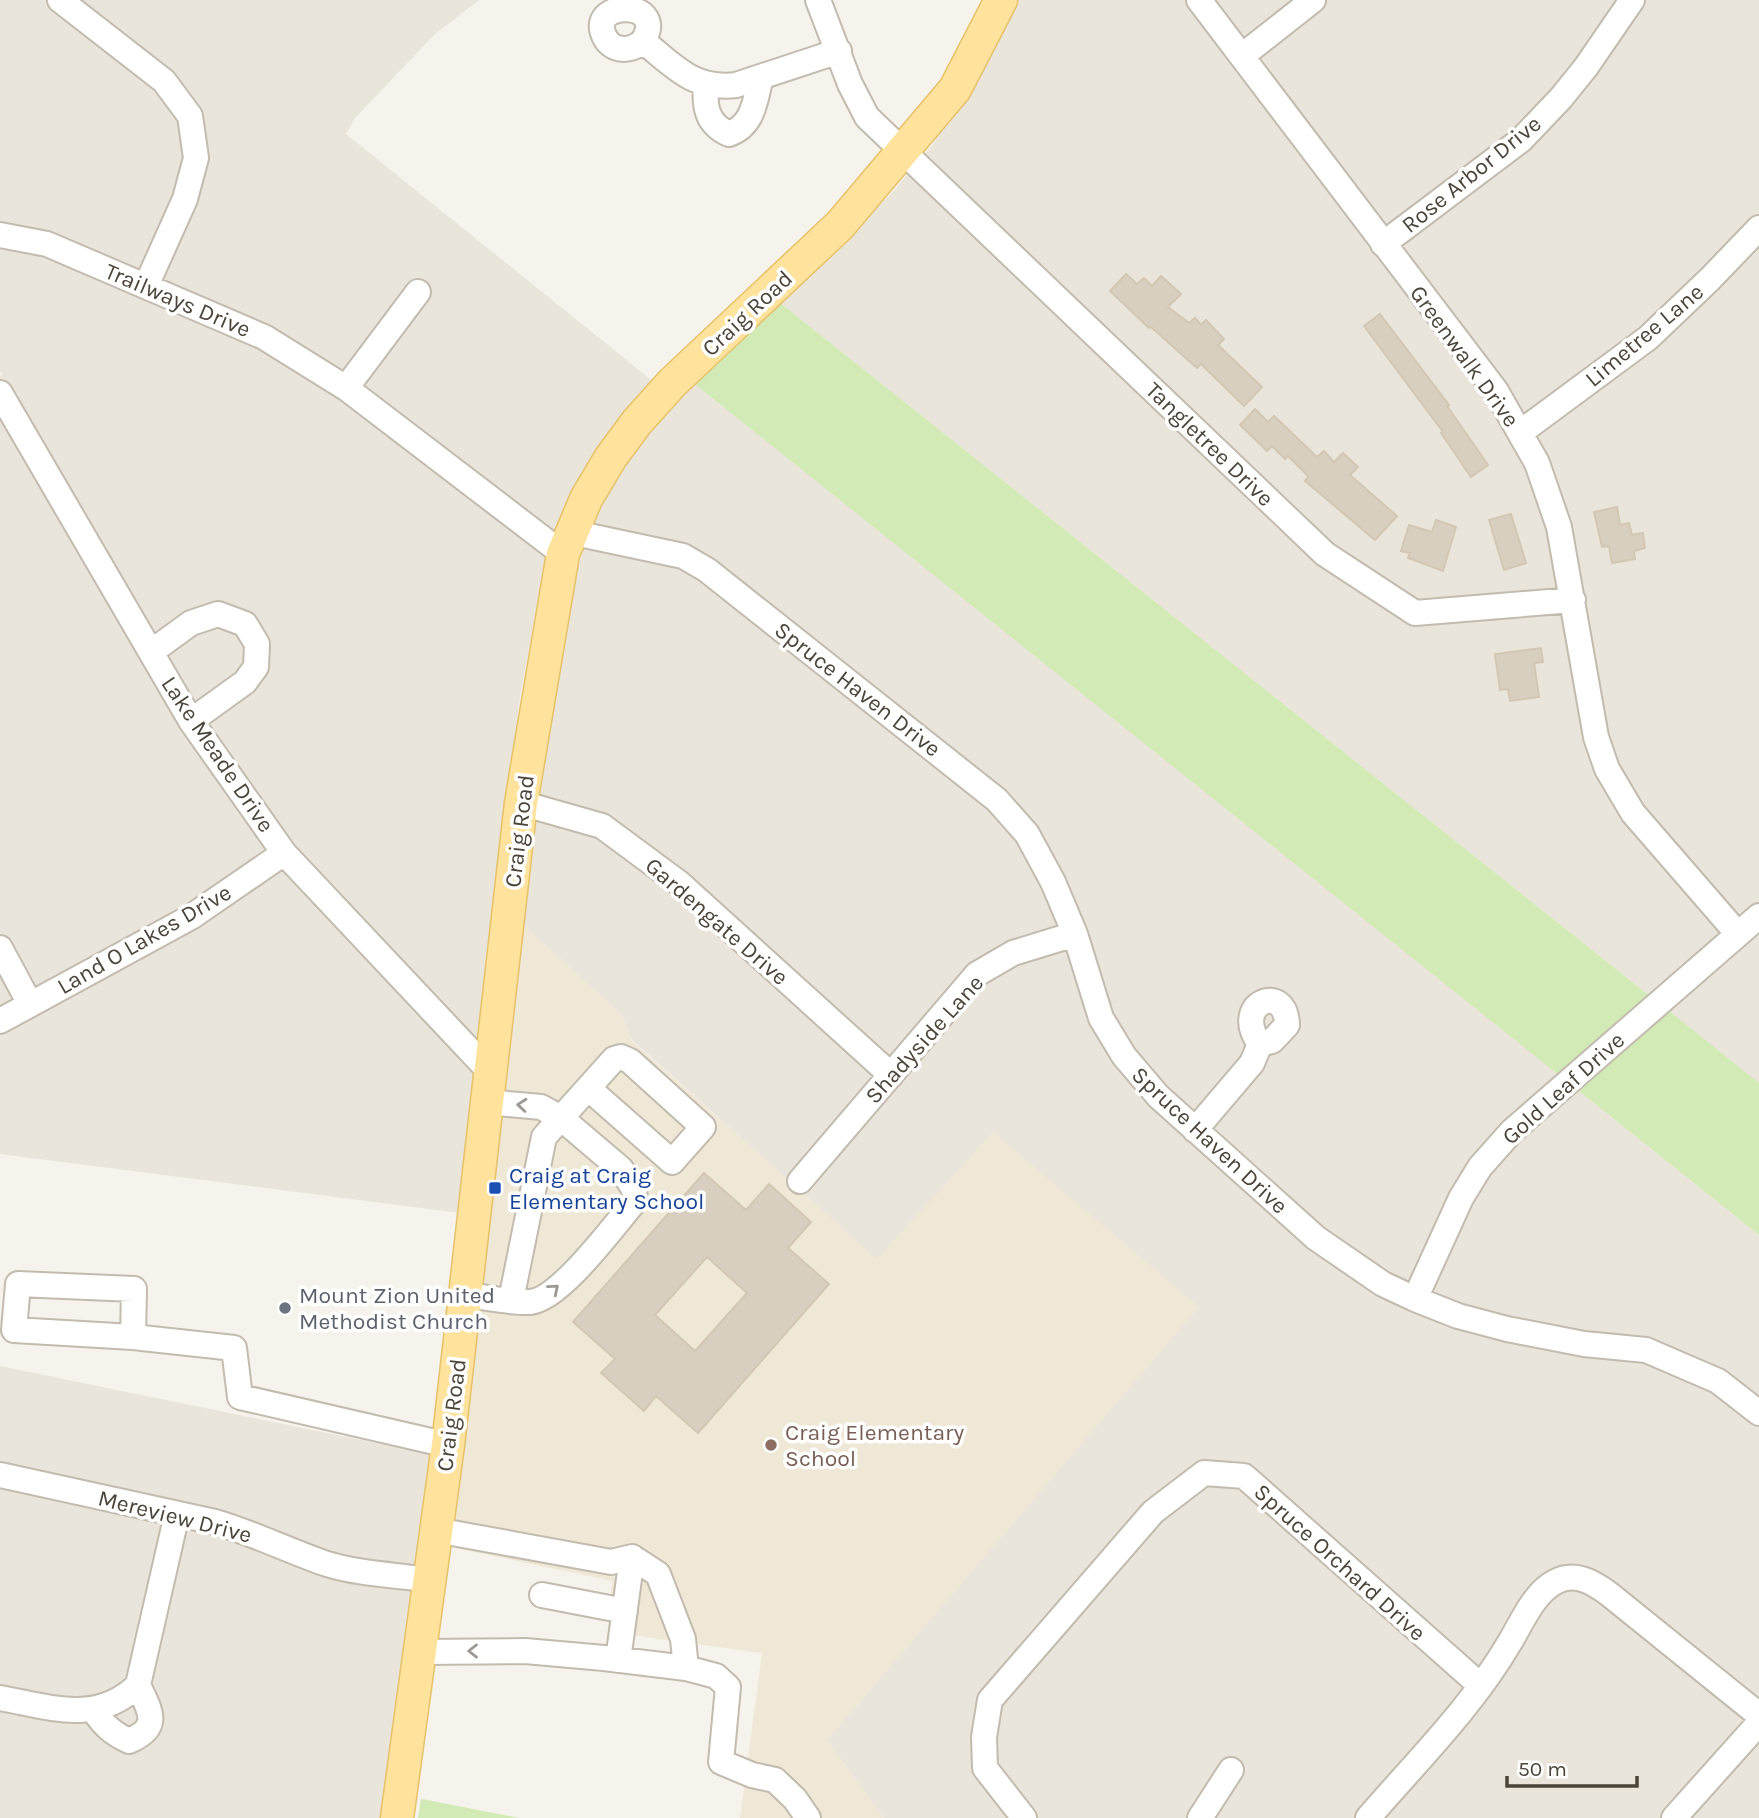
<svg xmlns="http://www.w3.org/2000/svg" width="1759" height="1818" font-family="Karla,sans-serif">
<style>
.residential{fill:#eae5da}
.education{fill:#efe8d6}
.green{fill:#d2eab5}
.building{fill:#d8cfc1;stroke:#d3c7b4;stroke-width:2;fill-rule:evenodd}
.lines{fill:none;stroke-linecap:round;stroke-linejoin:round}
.minor-casing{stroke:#c2bbae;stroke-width:28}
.major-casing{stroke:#e6c16a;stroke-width:35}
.minor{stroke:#fff;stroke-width:24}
.major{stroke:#ffe39c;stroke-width:32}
.oneway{stroke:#9c9892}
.transit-dot{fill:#1a4fb4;stroke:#fff;stroke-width:2.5}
.worship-dot{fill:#6b7280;stroke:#fff;stroke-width:2.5}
.education-dot{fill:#8d6e63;stroke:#fff;stroke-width:2.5}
.labels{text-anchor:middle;stroke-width:7;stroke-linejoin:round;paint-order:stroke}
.street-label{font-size:23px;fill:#4b4439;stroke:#fff}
.transit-label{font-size:23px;fill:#164399;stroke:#fff;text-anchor:start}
.worship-label{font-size:23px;fill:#5b616d;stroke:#fff;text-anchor:start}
.education-label{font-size:23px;fill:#785e54;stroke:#fff;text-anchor:start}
</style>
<rect width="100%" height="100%" fill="#f6f3ec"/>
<path class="residential" d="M0 0H479L434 35 355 118 346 134 655 383 623 414 563 509 544 567 520 696 460 1213 0 1154V376L3 375 0 371Z
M1016 0H1759V1083L779 302 891 194 933 144Z
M691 381 1759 1235V1818H884L827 1740 1198 1307 877 1260 631 1039 621 1014 521 923 546 741 572 586 593 520 637 447Z
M0 1366 434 1455 385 1818H0Z"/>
<path class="education" d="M521 923 621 1014 631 1040 877 1259 993 1132 1199 1307 827 1740 884 1818H740L762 1653 608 1632 612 1581 451 1547Z"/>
<path class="green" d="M779 302 1651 997 1560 1076 691 381Z
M1668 1010 1759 1083V1235L1579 1091Z
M421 1799H422L519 1818H418Z"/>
<path class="building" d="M1126 274 1137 284 1144 278 1152 286 1161 276 1181 294 1168 307 1189 323 1195 318 1201 325 1206 320 1224 339 1218 345 1262 387 1244 406 1201 364 1197 368 1150 326 1149 328 1110 291Z
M1380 314 1449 405 1447 406 1488 465 1471 477 1441 433 1443 432 1364 326Z
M1255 409 1268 422 1274 416 1317 457 1324 451 1334 462 1343 453 1358 467 1350 475 1397 516 1375 540 1305 481 1308 476 1288 456 1285 459 1272 446 1267 451 1240 425Z
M1617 507 1620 525 1629 523 1632 535 1643 533 1645 548 1634 551 1635 559 1612 563 1609 546 1602 547 1594 512Z
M1511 514 1526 563 1504 570 1489 520Z
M1436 520 1456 527 1443 571 1408 558 1410 553 1401 551 1409 525 1432 532Z
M1541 648 1543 662 1534 663 1539 697 1510 701 1508 689 1500 690 1495 654Z
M704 1173 746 1210 769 1184 811 1222 788 1248 829 1284 698 1433 656 1396 644 1411 601 1373 615 1359 573 1322ZM707 1257 747 1293 695 1351 655 1315Z"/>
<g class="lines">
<g class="minor-casing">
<path id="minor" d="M60 0 164 81 190 116 196 158 185 199 146 286
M818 0 850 84 867 117 1325 554 1415 613 1573 600
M1199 0 1496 391 1537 463 1559 527 1596 737 1607 769 1633 813 1737 933
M643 41C630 53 609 52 603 33 591 0 668 0 643 41 674 66 693 90 736 85L839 51
M1242 56 1313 0
M706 85C704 107 707 124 729 134 754 125 755 100 761 77
M0 235 47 244 264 337 346 388 563 554
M1383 244 1521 140 1561 98 1586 67 1632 0
M346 388 418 292
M0 393 191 721 284 853 492 1074
M1521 432 1648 338 1710 279 1759 228
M570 532 683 556 707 570 997 800 1027 834 1053 882 1075 934 1101 1018 1124 1056 1158 1096 1316 1238 1383 1284 1415 1299 1458 1316 1507 1329 1584 1344 1646 1350 1718 1381 1759 1413
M151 652 191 623 218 614 245 624 257 644 256 667 245 682 191 721
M521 803 602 826 679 883 891 1075
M0 948 30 1004
M0 1021 191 917 284 853
M1195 1130 1252 1063 1260 1044C1230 1004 1286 980 1287 1025L1272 1041 1260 1044
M800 1181 977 974 1013 953 1075 934
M465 1295C486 1297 510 1303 530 1302 560 1300 615 1224 635 1201L634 1189 621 1169 561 1118 541 1107 487 1102
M1415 1299 1461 1198 1480 1167 1512 1131 1759 916
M511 1300 544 1137 588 1088 672 1162 703 1127 630 1061 621 1057 614 1059 588 1088
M133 1337 14 1330 18 1284 134 1289 133 1337 234 1348 240 1397 448 1445
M0 1475 215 1522C253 1533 289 1551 327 1564 360 1574 396 1575 430 1580
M436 1530 611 1562 632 1557 658 1574 683 1639 686 1668
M542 1595 625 1611
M420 1652 525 1651 604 1658 686 1668 716 1676 728 1687 721 1762 752 1775 775 1780 795 1799 808 1818
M618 1660 632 1557
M0 1698C50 1707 97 1725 138 1685L177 1514
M93 1709C103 1725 112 1733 129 1741 162 1727 150 1711 138 1685
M1024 1818 985 1768 984 1737 990 1700 1153 1512 1204 1473 1244 1476 1481 1686
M1200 1818 1231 1770
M1368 1818C1417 1761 1472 1707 1510 1642 1522 1622 1534 1593 1555 1582 1574 1571 1593 1582 1609 1594L1759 1715
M1674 1818 1759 1723"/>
</g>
<g class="major-casing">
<path id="major" d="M397 1818 448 1445 521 803 563 554 586 499 611 457 637 422 672 383 840 225 955 89 1001 0"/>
</g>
<use href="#minor" class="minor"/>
<use href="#major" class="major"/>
</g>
<defs><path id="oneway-chevron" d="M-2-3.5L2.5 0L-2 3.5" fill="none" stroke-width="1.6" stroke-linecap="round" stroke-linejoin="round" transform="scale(1.75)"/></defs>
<g class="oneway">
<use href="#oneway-chevron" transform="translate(522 1105) rotate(-175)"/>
<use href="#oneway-chevron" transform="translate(554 1289) rotate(-40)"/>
<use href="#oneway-chevron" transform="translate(473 1651) rotate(180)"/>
</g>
<rect class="transit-dot" x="488" y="1181" width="14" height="14" rx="3.5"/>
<circle class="worship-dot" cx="285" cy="1308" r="7"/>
<circle class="education-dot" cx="771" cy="1445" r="7"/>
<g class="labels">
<g class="street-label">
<text transform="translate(1471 174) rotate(-39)" y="8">Rose Arbor Drive</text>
<text transform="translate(178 300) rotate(23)" y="8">Trailways Drive</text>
<text transform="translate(747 313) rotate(-43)" y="8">Craig Road</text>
<text transform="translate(1644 335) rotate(-40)" y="8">Limetree Lane</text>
<text transform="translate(1465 356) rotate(54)" y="8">Greenwalk Drive</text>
<text transform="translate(1210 444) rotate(44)" y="8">Tangletree Drive</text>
<text transform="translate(858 689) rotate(38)" y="8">Spruce Haven Drive</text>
<text transform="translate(218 754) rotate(56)" y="8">Lake Meade Drive</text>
<text transform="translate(519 831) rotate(-83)" y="8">Craig Road</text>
<text transform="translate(717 921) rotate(41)" y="8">Gardengate Drive</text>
<text transform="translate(144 939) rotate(-30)" y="8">Land O Lakes Drive</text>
<text transform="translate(924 1039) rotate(-48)" y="8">Shadyside Lane</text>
<text transform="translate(1563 1088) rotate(-42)" y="8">Gold Leaf Drive</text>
<text transform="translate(1210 1140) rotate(43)" y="8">Spruce Haven Drive</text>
<text transform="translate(451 1415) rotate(-83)" y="8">Craig Road</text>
<text transform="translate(175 1516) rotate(14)" y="8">Mereview Drive</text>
<text transform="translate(1340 1562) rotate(42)" y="8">Spruce Orchard Drive</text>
</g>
<g class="transit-label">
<text x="509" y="1183">Craig at Craig<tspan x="509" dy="26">Elementary School</tspan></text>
</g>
<g class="worship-label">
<text x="299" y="1303">Mount Zion United<tspan x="299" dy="26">Methodist Church</tspan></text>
</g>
<g class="education-label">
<text x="785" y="1440">Craig Elementary<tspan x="785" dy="26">School</tspan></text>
</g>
</g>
<path d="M1507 1776v10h130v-10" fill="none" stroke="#4b4439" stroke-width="3.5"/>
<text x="1518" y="1776" font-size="21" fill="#4b4439" stroke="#ffffff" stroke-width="5" paint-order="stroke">50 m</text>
</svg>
